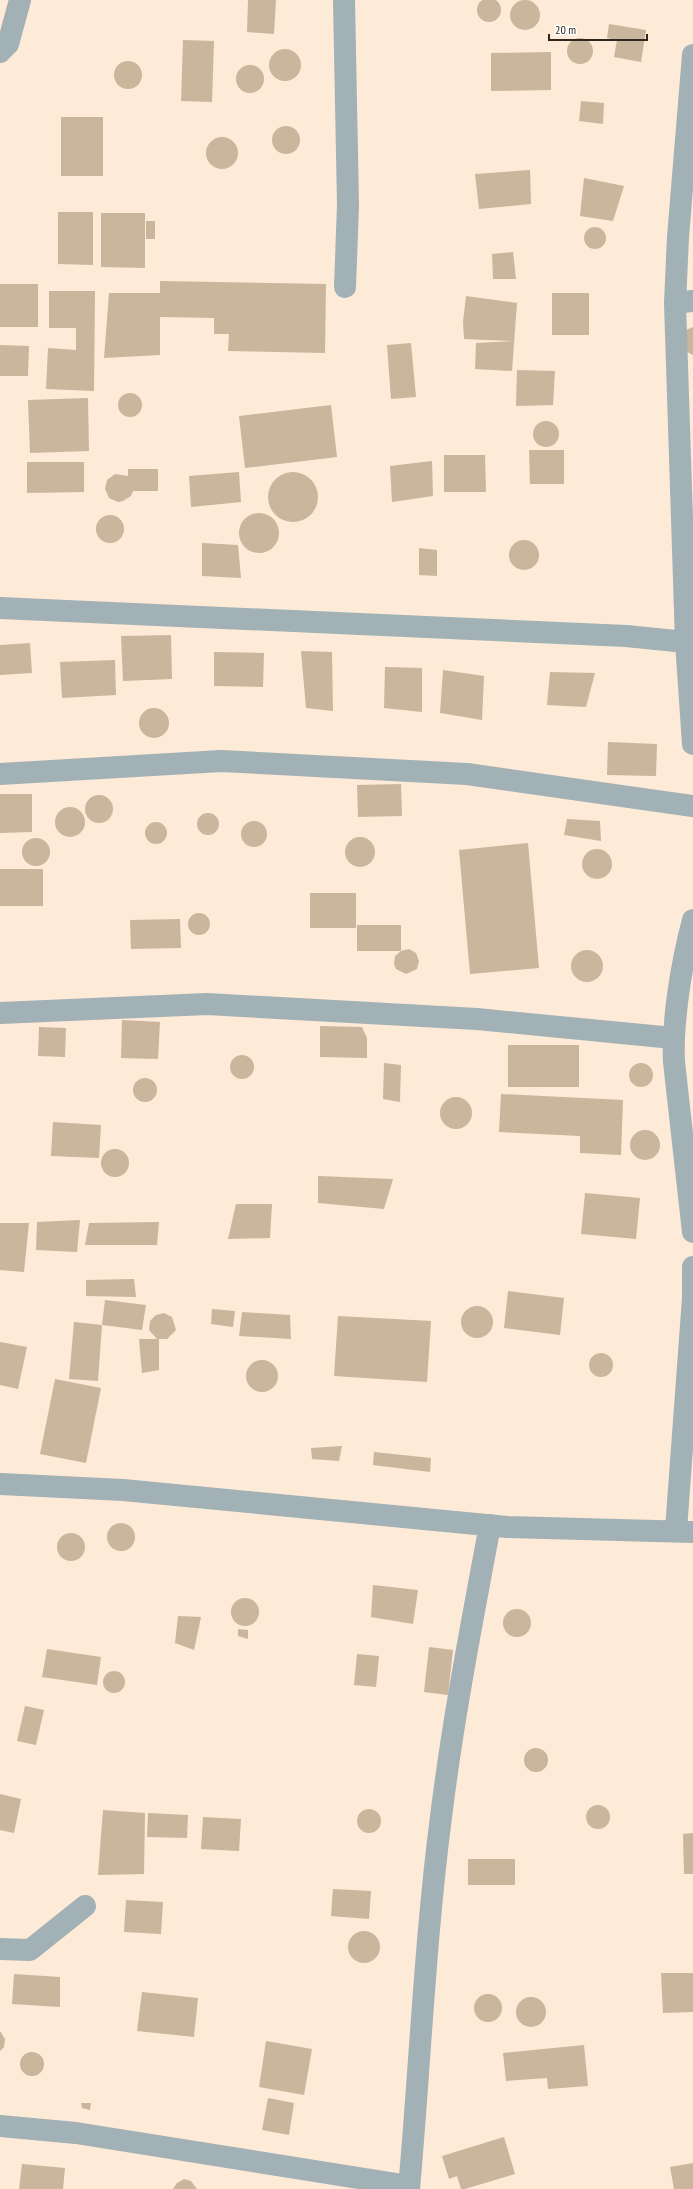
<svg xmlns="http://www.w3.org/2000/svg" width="693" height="2189" font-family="'PT Sans Narrow',sans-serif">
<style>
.building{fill:#cab59d}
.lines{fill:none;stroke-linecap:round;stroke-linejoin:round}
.street{stroke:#a1b1b5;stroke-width:22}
</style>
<rect width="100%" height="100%" fill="#fdead7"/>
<path class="building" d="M477 10a12 12 0 1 1 24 0a12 12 0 1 1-24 0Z
M248 0H276L274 34 247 32Z
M510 15a15 15 0 1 1 30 0a15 15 0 1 1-30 0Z
M609 24 646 30 641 62 614 57 617 40 607 38Z
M567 51a13 13 0 1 1 26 0a13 13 0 1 1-26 0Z
M183 40 214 41 212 102 181 101Z
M269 65a16 16 0 1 1 32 0a16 16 0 1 1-32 0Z
M551 52V90L491 91V53Z
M114 75a14 14 0 1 1 28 0a14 14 0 1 1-28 0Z
M236 79a14 14 0 1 1 28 0a14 14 0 1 1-28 0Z
M581 101 604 103 603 124 579 121Z
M61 117H103V176H61Z
M272 140a14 14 0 1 1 28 0a14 14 0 1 1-28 0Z
M206 153a16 16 0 1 1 32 0a16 16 0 1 1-32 0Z
M530 170 531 204 479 209 475 174Z
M584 178 624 186 613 221 580 216Z
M58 212H93V265L58 264Z
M101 213H145V268L101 267Z
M146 221H155V239H146Z
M584 238a11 11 0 1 1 22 0a11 11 0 1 1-22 0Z
M513 252 516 279H493L492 254Z
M160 281 326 284 325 353 228 351 229 334H214V318L160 317V355L104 358 109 293H160Z
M0 284H38V327H0Z
M49 291H95L94 391 46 389 48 348 76 350V328H49Z
M552 293H589V335H552Z
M466 296 517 303 512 371 475 369 476 343 513 341 464 339 463 322Z
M693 327V355L685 351 686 330Z
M411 343 416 397 391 399 387 345Z
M0 345 29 346 28 376H0Z
M517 370 555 371 553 405 516 406Z
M118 405a12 12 0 1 1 24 0a12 12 0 1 1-24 0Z
M88 398 89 451 30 453 28 400Z
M331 405 337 457 245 468 239 416Z
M533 434a13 13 0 1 1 26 0a13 13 0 1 1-26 0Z
M529 450H564V484H530Z
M444 455H485L486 492H444Z
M432 461 433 496 392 502 390 466Z
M27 462H84V492L27 493Z
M128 469H158V491H133L131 496 123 501 118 502 109 498 105 489 107 480 115 474 128 476Z
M239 472 241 502 191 507 189 476Z
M268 497a25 25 0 1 1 50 0a25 25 0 1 1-50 0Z
M239 533a20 20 0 1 1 40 0a20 20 0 1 1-40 0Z
M96 529a14 14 0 1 1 28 0a14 14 0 1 1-28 0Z
M509 555a15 15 0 1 1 30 0a15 15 0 1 1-30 0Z
M202 543 238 545 241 578 202 576Z
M419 548 437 550V576L419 575Z
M171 635 172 679 123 681 121 636Z
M30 643 32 673 0 675V645Z
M301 651 332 652 333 711 306 708Z
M214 652 264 653 263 687 214 686Z
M115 660 116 695 62 698 60 662Z
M385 667 422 668V712L384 708Z
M443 670 484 676 482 720 440 713Z
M550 672 595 673 586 707 547 705Z
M139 723a15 15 0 1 1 30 0a15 15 0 1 1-30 0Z
M608 742 657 744 656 776 607 775Z
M401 784 402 816 358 817 357 785Z
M0 794H32V832L0 833Z
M85 809a14 14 0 1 1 28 0a14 14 0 1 1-28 0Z
M55 822a15 15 0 1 1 30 0a15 15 0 1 1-30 0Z
M197 824a11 11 0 1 1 22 0a11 11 0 1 1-22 0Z
M567 819 600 821 601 841 564 835Z
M241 834a13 13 0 1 1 26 0a13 13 0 1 1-26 0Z
M145 833a11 11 0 1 1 22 0a11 11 0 1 1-22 0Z
M345 852a15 15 0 1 1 30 0a15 15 0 1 1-30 0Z
M22 852a14 14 0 1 1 28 0a14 14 0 1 1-28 0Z
M528 843 539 968 470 974 459 850Z
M582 864a15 15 0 1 1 30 0a15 15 0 1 1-30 0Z
M0 869H43V906H0Z
M310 893H356V928H310Z
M188 924a11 11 0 1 1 22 0a11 11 0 1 1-22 0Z
M180 919 181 948 131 949 130 920Z
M357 925H401V951L409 949 416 953 419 961 417 969 406 974 396 969 394 964 395 956 401 951H357Z
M571 966a16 16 0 1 1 32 0a16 16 0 1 1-32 0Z
M122 1020 160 1022 158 1059 121 1058Z
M320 1026 362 1027 367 1038V1058L320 1057Z
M39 1027 66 1028 65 1057 38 1056Z
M508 1045H579V1087H508Z
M230 1067a12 12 0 1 1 24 0a12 12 0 1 1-24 0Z
M629 1075a12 12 0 1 1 24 0a12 12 0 1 1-24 0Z
M384 1063 401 1065 400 1102 383 1099Z
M133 1090a12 12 0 1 1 24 0a12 12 0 1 1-24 0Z
M501 1094 623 1100 621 1155 580 1153V1136L499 1132Z
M440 1113a16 16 0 1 1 32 0a16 16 0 1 1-32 0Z
M53 1122 101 1125 99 1158 51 1156Z
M630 1145a15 15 0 1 1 30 0a15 15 0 1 1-30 0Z
M101 1163a14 14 0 1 1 28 0a14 14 0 1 1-28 0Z
M318 1176 393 1179 384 1209 318 1203Z
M585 1193 640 1198 636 1239 581 1234Z
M236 1204H272L270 1238 228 1239Z
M80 1220 77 1252 36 1250 37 1222Z
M159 1222 157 1245H85L89 1223Z
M0 1223H29L24 1272 0 1270Z
M134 1279 136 1297 86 1296V1280Z
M508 1291 564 1298 560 1335 504 1328Z
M105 1300 146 1305 142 1330 102 1325Z
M461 1322a16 16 0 1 1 32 0a16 16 0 1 1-32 0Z
M212 1309 235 1311 233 1327 211 1324Z
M242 1312 290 1315 291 1339 239 1336Z
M164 1313 172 1317 176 1330 167 1339H159V1370L142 1373 139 1339H157L149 1330 150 1321 156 1315Z
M338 1316 431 1321 427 1382 334 1376Z
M74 1322 102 1325 98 1381 69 1379Z
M0 1342 27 1347 18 1389 0 1385Z
M589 1365a12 12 0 1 1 24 0a12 12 0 1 1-24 0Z
M246 1376a16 16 0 1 1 32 0a16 16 0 1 1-32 0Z
M55 1379 101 1388 86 1463 40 1454Z
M342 1446 339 1461 312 1459 311 1448Z
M374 1452 431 1458 430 1472 373 1465Z
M107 1537a14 14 0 1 1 28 0a14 14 0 1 1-28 0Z
M57 1547a14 14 0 1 1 28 0a14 14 0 1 1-28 0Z
M373 1585 418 1590 413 1624 371 1617Z
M231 1612a14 14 0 1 1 28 0a14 14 0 1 1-28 0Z
M503 1623a14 14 0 1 1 28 0a14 14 0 1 1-28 0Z
M178 1616 201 1617 194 1650 175 1643Z
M238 1629 248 1630V1639L238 1636Z
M429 1647 453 1650 448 1695 424 1692Z
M47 1649 101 1657 97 1685 42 1677Z
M357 1654 379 1656 376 1687 354 1685Z
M103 1682a11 11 0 1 1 22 0a11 11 0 1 1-22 0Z
M25 1706 44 1710 36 1745 17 1741Z
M524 1760a12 12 0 1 1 24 0a12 12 0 1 1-24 0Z
M0 1794 21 1799 14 1833 0 1830Z
M586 1817a12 12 0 1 1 24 0a12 12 0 1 1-24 0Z
M357 1821a12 12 0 1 1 24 0a12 12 0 1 1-24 0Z
M103 1810 145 1813 144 1874 98 1875Z
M148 1813 188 1815 187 1838 147 1837Z
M203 1817 241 1819 239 1851 201 1849Z
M693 1833V1874H684L683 1834Z
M468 1859H515V1885H468Z
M333 1889 371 1891 369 1919 331 1916Z
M126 1900 163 1902 161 1934 124 1932Z
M348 1947a16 16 0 1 1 32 0a16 16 0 1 1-32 0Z
M661 1973H693V2012L663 2013Z
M14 1974 60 1977V2007L12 2004Z
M142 1992 198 1998 194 2037 137 2031Z
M474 2008a14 14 0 1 1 28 0a14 14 0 1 1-28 0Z
M516 2012a15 15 0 1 1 30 0a15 15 0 1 1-30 0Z
M0 2031 5 2039 4 2047 0 2051Z
M266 2041 312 2049 304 2095 259 2087Z
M584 2045 588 2086 548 2089 547 2078 506 2081 503 2053Z
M20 2064a12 12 0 1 1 24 0a12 12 0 1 1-24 0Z
M268 2098 294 2103 289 2135 262 2130Z
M81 2103H91L90 2110 82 2108Z
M504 2137 515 2174 465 2189H461L457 2176 449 2179 442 2156Z
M693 2163V2189H674L670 2167Z
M22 2164 65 2168 63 2189H19Z
M184 2179 191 2181 197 2189H173L177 2183Z"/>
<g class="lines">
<path class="street" d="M344 0 348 205 345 287
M0 52 8 44 20 0
M675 303 693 301
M0 608 626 636 686 642 675 303 678 237 693 55
M686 642 693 744
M0 774 221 761 467 774 693 806
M693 920C682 961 672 1020 674 1062L693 1232
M0 1013 207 1004 477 1019 673 1038
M0 1484 123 1490 507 1527 693 1532
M676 1530 693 1298V1267
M0 1949 30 1950 85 1906
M0 2126 76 2133 409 2186
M409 2189C420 2065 425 1940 441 1817 453 1719 472 1622 490 1525"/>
</g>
<path d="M549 34v6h98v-6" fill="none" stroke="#2f261d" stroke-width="2"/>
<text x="555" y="34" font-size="12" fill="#2f261d" stroke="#ffffff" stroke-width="3" paint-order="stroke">20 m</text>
</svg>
